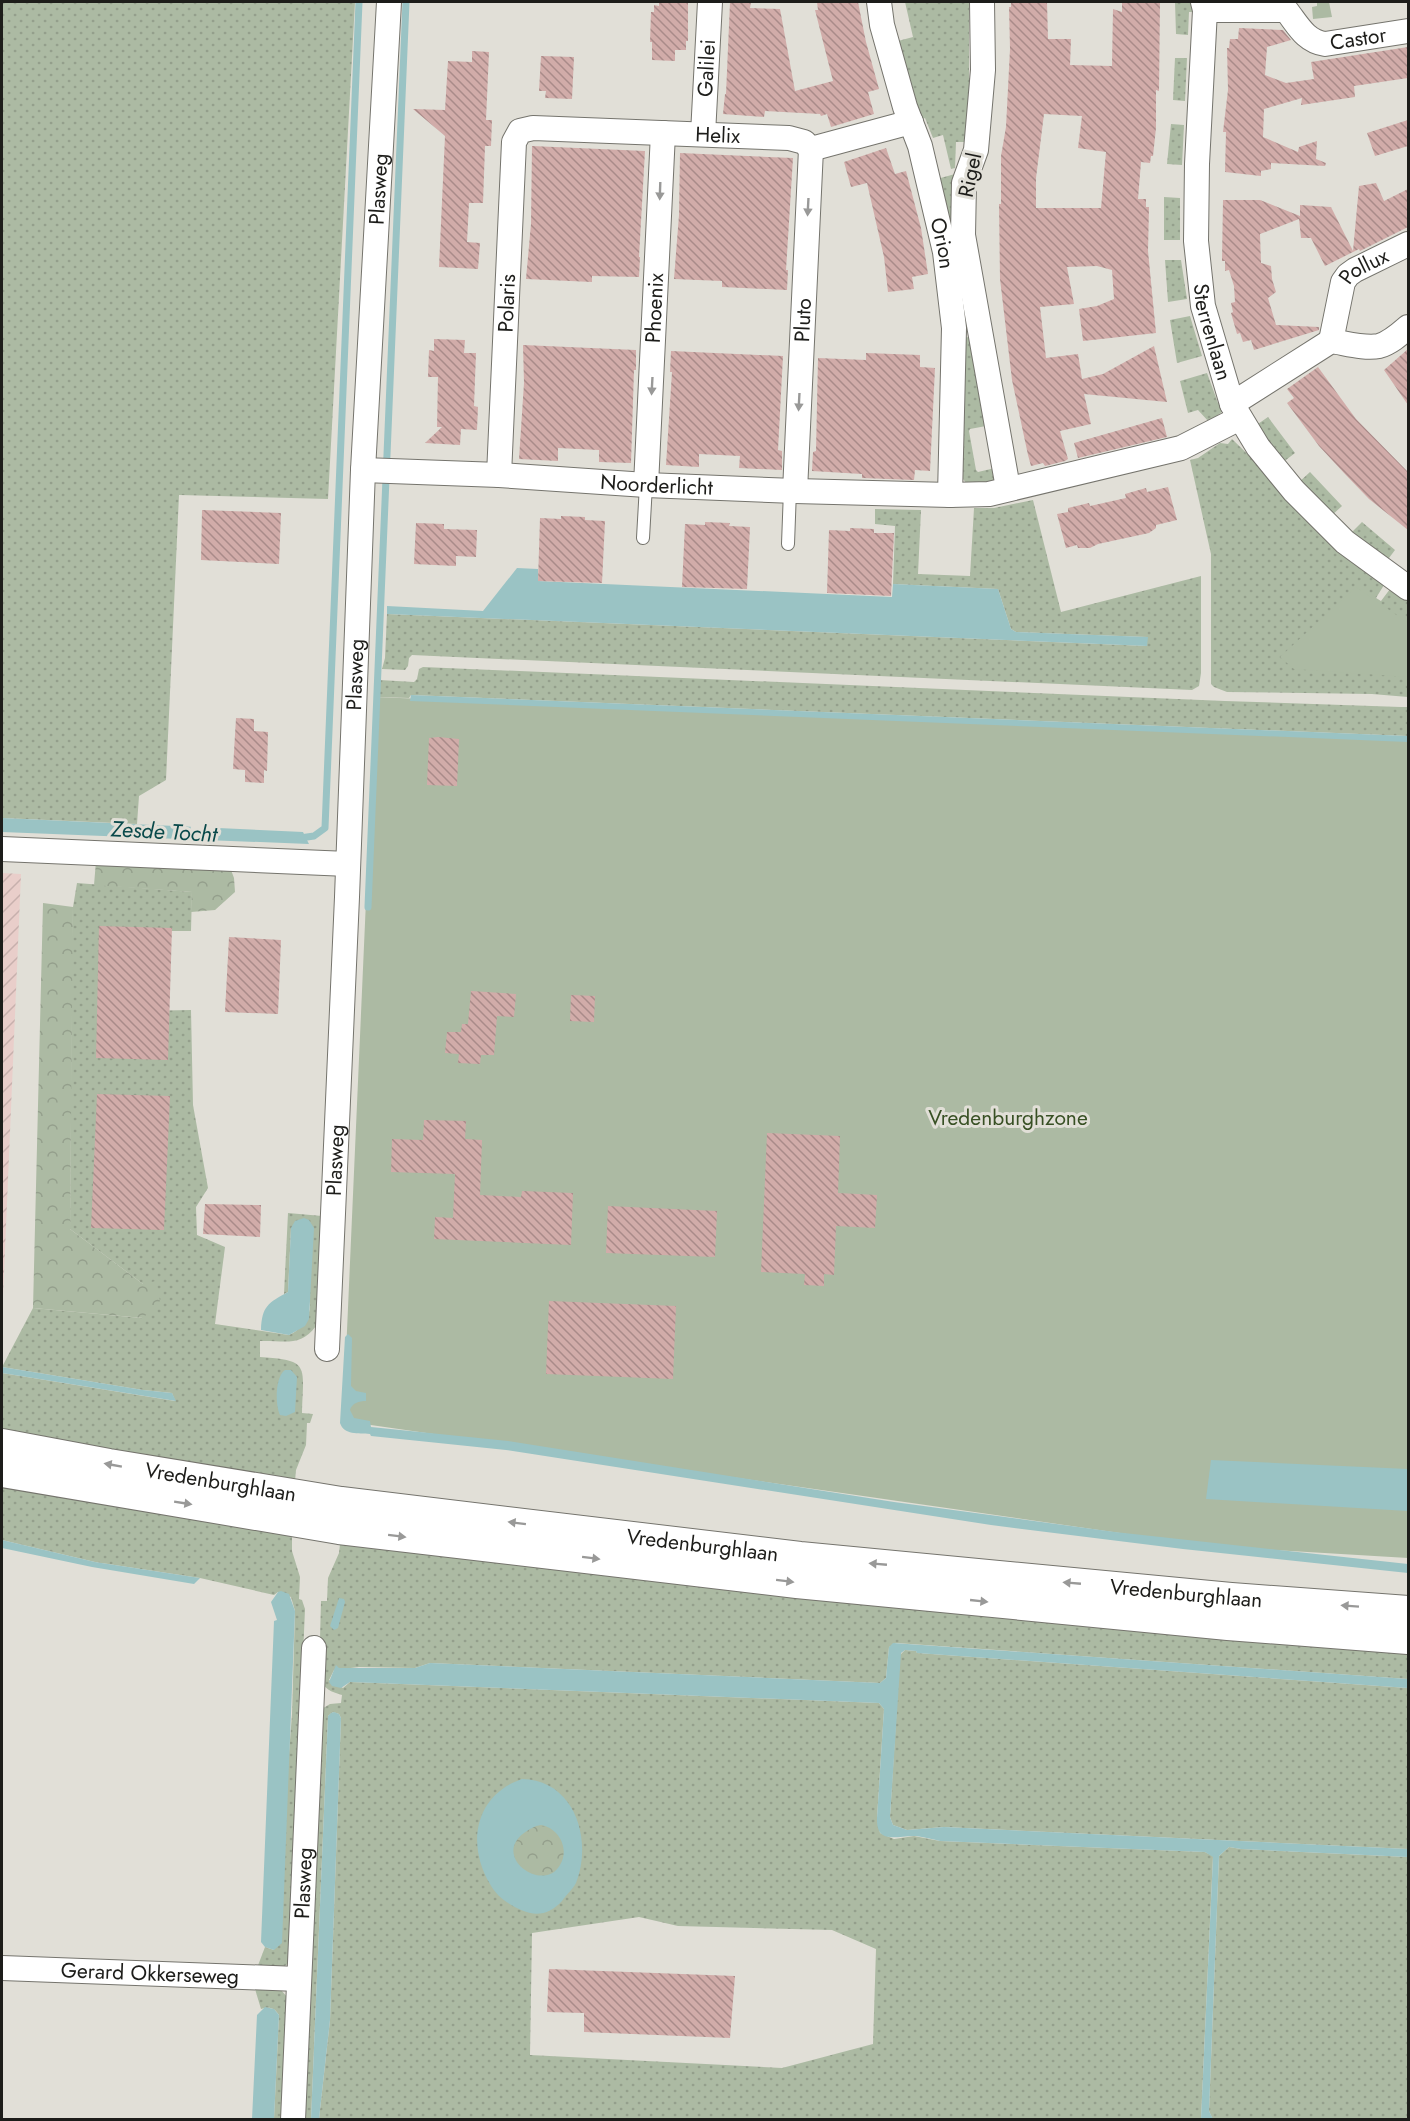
<svg xmlns="http://www.w3.org/2000/svg" width="1410" height="2121" font-family="Jost,sans-serif">
<style>
.industrial{fill:url(#industrial-furrows)}
.grass{fill:url(#grass-dots);fill-rule:evenodd}
.forest{fill:url(#forest-crowns)}
.park{fill:#acbaa3}
.water{fill:#9ac3c4;fill-rule:evenodd}
.pier{fill:#e1dfd7}
.lines{fill:none;stroke-linecap:round;stroke-linejoin:round}
.stream{stroke:#9ac3c4;stroke-width:7}
.building{fill:url(#building-back-hatch);fill-rule:evenodd}
.service-casing{stroke:#75746d;stroke-width:14}
.minor-casing{stroke:#75746d;stroke-width:26}
.tertiary-casing{stroke:#75746d;stroke-width:32}
.service{stroke:#fff;stroke-width:12}
.minor{stroke:#fff;stroke-width:24}
.tertiary{stroke:#fff;stroke-width:30}
.oneway{fill:#999998}
.labels{text-anchor:middle;stroke-width:6;stroke-linejoin:round;paint-order:stroke}
.street-label{font-size:21px;fill:#1d1d1a;stroke:#e1dfd7}
.park-label{font-size:21px;fill:#385024;stroke:#e1dfd7}
.water-label{font-size:22px;font-style:italic;fill:#09494a;stroke:#e1dfd7}
</style>
<defs>
<pattern id="industrial-furrows" width="10" height="10" patternUnits="userSpaceOnUse" patternTransform="scale(1.5)"><rect width="10" height="10" fill="#e9ceca"/><path d="M-1 1l2-2M0 10L10 0M9 11l2-2" fill="none" stroke="#c7b0ad"/></pattern>
<pattern id="grass-dots" width="8" height="8" patternUnits="userSpaceOnUse" patternTransform="scale(1.5)"><rect width="8" height="8" fill="#acbaa3"/><path d="M2 2h.1M6 6h.1" fill="none" stroke="#949f8c" stroke-width="1.8" stroke-linecap="round"/></pattern>
<pattern id="forest-crowns" width="20" height="18" patternUnits="userSpaceOnUse" patternTransform="scale(1.5)"><rect width="20" height="18" fill="#acbaa3"/><path d="M2 6a3 3 0 1 1 6 0M12 15a3 3 0 1 1 6 0" fill="none" stroke="#949f8c"/></pattern>
<pattern id="building-back-hatch" width="6" height="6" patternUnits="userSpaceOnUse" patternTransform="scale(1.5)"><rect width="6" height="6" fill="#d1aca9"/><path d="M-1 5l2 2M0 0l6 6M5-1l2 2" fill="none" stroke="#a98b89"/></pattern>
</defs>
<rect width="100%" height="100%" fill="#e1dfd7"/>
<path class="industrial" d="M2 873 21 874 2 1320Z"/>
<path class="grass" d="M2 2H355L328 499 179 495 166 780 139 796 137 824 2 818Z
M905 2H969V78L975 79 968 142H956L955 168 951 169 943 135 933 138 925 118 919 120 898 41 913 37Z
M1175 2H1196L1199 12H1189L1188 35 1176 34Z
M1175 58H1187L1185 101 1173 100Z
M1171 124 1184 125 1182 165 1167 164Z
M955 174V243L937 179Z
M1164 197 1180 198V240H1164Z
M1165 260H1181L1187 299 1168 302Z
M1190 316 1202 356 1177 363 1170 320Z
M969 337 986 426 970 429 969 431 976 470 978 472 995 468 994 482 967 484 959 474 962 338Z
M1207 373 1218 403 1224 401 1223 411 1209 422 1198 410 1188 413 1180 381Z
M1268 417 1295 453 1282 463 1255 426Z
M1232 439C1284 488 1325 544 1384 585L1376 598 1381 601 1390 589 1408 601V697L1372 694 1227 692 1214 687 1211 684V554L1190 460 1198 458 1220 443 1228 444Z
M1310 472 1342 506 1330 517 1298 483Z
M1033 500 1061 612 1201 576V673L1199 686 1192 690 412 655 409 658 408 666 405 670 382 669 385 658 387 614 1147 646V637L1016 632 1011 629 998 589 893 584 895 526 875 524V509L921 510 918 574 970 576 974 508H994Z
M1362 522 1395 550 1383 566 1350 534Z
M423 667 1225 701 1401 707H1408V736L411 695 409 698 379 697V680L414 682 417 679 419 669Z
M77 883 192 892 191 931H146L142 1011 191 1010 193 1105 208 1188 196 1207 197 1235 225 1247 215 1324 289 1335C302 1330 311 1316 310 1303L291 1228 288 1292 284 1294 288 1213 322 1216 316 1326C300 1348 283 1340 260 1341V1357C311 1360 303 1366 302 1413L313 1414 310 1423H307L306 1445 296 1470 295 1481 2 1435V1373L175 1401 172 1393 143 1390 2 1367 33 1308 142 1318 143 1284 70 1229 72 937 73 907Z
M2 1477 292 1535V1551L300 1577 299 1599 302 1600 305 1609 290 1962 281 1969 257 1968 265 1947 274 1950 292 1714 295 1611 291 1597 278 1592 274 1595 200 1578 95 1562 2 1540Z
M341 1535 1408 1646V1679L896 1643 889 1647 886 1678 880 1683 430 1663 415 1668 359 1667 334 1670 329 1680 343 1688 350 1682 879 1703 884 1709 877 1818 880 1833 894 1839 914 1836 940 1841 1205 1852 1213 1856 1201 2119H319L330 2020 341 1718 339 1714 333 1712 328 1716 311 2119 301 2120 320 1710 330 1704 341 1703 342 1695C331 1692 324 1689 319 1677L321 1601H327L328 1578 339 1553ZM639 1917 678 1926 832 1930 876 1949 873 2044 782 2068 530 2055 532 1933Z
M905 1650 916 1651 917 1653 1408 1688V1849L944 1827 907 1830 893 1825 890 1817 900 1655Z
M1229 1847 1241 1849 1408 1857V2119L1213 2120 1209 2111 1219 1856Z
M255 1989 281 1990 288 1998 283 2119H274L279 2015C275 2008 269 2006 261 2009Z"/>
<path class="forest" d="M96 861 231 870 234 878 235 892 215 910 191 912 192 892 94 885Z
M43 903 73 907 70 1229 143 1284 156 1281 160 1301 143 1318 33 1308Z
M514 1851a25 25 0 1 1 50 0a25 25 0 1 1-50 0Z"/>
<path class="park" d="M1317 2H1329L1332 17 1313 19 1312 7 1317 6Z
M1356 587 1408 623V677L1294 669 1280 657Z
M375 697 1408 740V1558L1210 1546 343 1421Z"/>
<path class="water" d="M517 568 538 569V581L892 597 893 584 998 589 1011 629 1016 632 1148 637 1147 646 387 614V606L483 611Z
M411 695 1408 736V742L410 701Z
M2 818 303 832 309 844 2 832Z
M304 1218 309 1220 314 1228 309 1319 305 1326 289 1335 261 1330C262 1306 268 1303 288 1292L291 1228 295 1221Z
M348 1334 352 1338 351 1386 356 1391 366 1393V1401C359 1401 352 1403 350 1410L354 1418 370 1421 371 1427 508 1441 894 1502 1115 1532 1408 1564V1573L1183 1549 991 1525 506 1450 371 1436 370 1434C358 1433 344 1435 340 1423L345 1337Z
M2 1367 143 1390 172 1393 176 1401 2 1373Z
M285 1370H291L297 1377 295 1412 286 1416 280 1415C275 1405 275 1377 285 1370Z
M1211 1460 1408 1469V1511L1206 1499Z
M2 1540 95 1562 200 1578 194 1584 92 1567 2 1548Z
M281 1591 289 1594 295 1611 282 1943 274 1950 265 1947 261 1942 274 1621 277 1620 271 1602 278 1592Z
M339 1598 344 1599 345 1602 338 1628 334 1630 330 1626Z
M893 1643 1408 1679V1688L917 1653 916 1651 905 1650 901 1653 890 1817 893 1825 907 1830 944 1827 1408 1849V1857L1241 1849 1229 1847 1219 1856 1209 2111 1213 2119H1201L1213 1857 1205 1852 940 1841C932 1839 924 1837 916 1836 898 1835 876 1846 877 1818L884 1709 879 1703 350 1682 341 1688 332 1686 329 1682 336 1665 339 1668H415L430 1663 880 1683 886 1678 889 1647Z
M334 1712 339 1714 341 1718 330 2020 319 2119H311L328 1716 331 1713Z
M522 1779C575 1780 593 1840 576 1883 573 1889 566 1895 562 1901 550 1914 537 1917 521 1910 508 1904 497 1897 490 1884 466 1844 475 1795 522 1779ZM541 1825C559 1828 570 1849 560 1865 544 1894 491 1857 524 1833 530 1829 534 1826 541 1825Z
M265 2007 274 2009 279 2015 274 2119H252L257 2015Z"/>
<path class="pier" d="M191 822 215 823 214 844 190 843Z"/>
<g class="lines">
<path class="stream" d="M300 838 314 836 325 828 359 2
M368 907 406 2"/>
</g>
<path class="building" d="M659 2H688V41H686V50H675V61L652 60V42H650L651 12H654V5L659 6Z
M730 2H751L750 8 780 9 795 91 833 81 815 10H818L817 2H858L866 42 879 89 868 92 874 114 831 127 827 114 821 116 820 114 765 111 764 117 723 114 725 94H726Z
M1011 2H1047L1048 39H1071L1070 65 1112 66 1113 9 1122 12V2H1160L1159 91 1156 90V128L1153 156H1151L1150 163 1141 162 1138 199H1146V207H1149L1148 251 1156 333 1083 341 1079 309 1097 306 1114 299 1112 270 1097 266 1067 267 1074 304 1040 307 1046 358 1078 354 1082 379 1103 374 1154 346 1167 402 1084 394 1091 424 1060 431 1068 459 1065 461 1045 466 1043 463 1031 466 1028 455 1012 380 1000 279 999 204H1001V156L1006 127 1010 49 1009 7H1011ZM1044 114 1082 116 1078 148 1106 152 1101 208H1036V178Z
M1239 28 1283 30 1291 40 1267 47 1265 75 1286 83 1314 79 1311 62 1408 47V78L1354 86 1355 97 1301 105 1302 98 1264 109 1263 137 1298 152 1299 147 1317 141 1316 159 1326 163 1325 166 1271 163V169L1261 171V176L1225 172 1226 132H1223L1228 90 1227 48H1229L1230 39H1238Z
M472 51 489 52 486 120H492L491 146H485L483 203H469L467 242 480 243 478 269 439 267 445 136 413 109 445 110 448 61 472 62Z
M541 56 574 57 572 99 545 98 546 91H539Z
M1408 120V146L1375 156 1367 133Z
M532 146 645 151 639 257H640L639 277 592 276V282L526 279 531 224Z
M886 148 895 174 906 171 921 228 928 274 912 277 914 289 888 292 884 257 867 183 851 187 844 162Z
M680 153 793 158 786 270H788L787 290 722 287V281L674 279 679 215Z
M1376 183 1384 201 1408 189V227L1360 251 1359 249 1325 266 1311 238H1301L1299 219 1260 234 1261 263 1271 266 1272 279 1276 292 1268 298 1276 325 1319 327V330L1254 350 1251 340 1243 342 1240 333 1237 334 1231 313 1233 312 1231 303 1235 302 1234 286 1229 270 1225 271V261H1222L1223 200H1260L1300 216V205L1331 207 1353 251 1359 186Z
M434 339 465 340 464 353H476L474 406 478 407 477 430 461 429 460 445 425 443 442 427H437L438 377H428L429 350 434 351Z
M523 345 636 350V370H634L631 463 599 462V450L558 448V461L519 459 524 383Z
M1408 349V405L1384 370Z
M671 351 783 356 778 450 782 451V470L739 468 740 456 699 454V467L666 465 672 372H670Z
M866 353 920 355V367L935 368 930 471 915 470 914 480 862 478V474L812 471 813 452 816 451 818 358 866 360Z
M1318 367 1356 419 1408 472V530L1369 499 1344 473 1319 446 1287 403 1294 398 1287 389Z
M1162 418 1167 437 1078 458 1074 443Z
M1168 487 1177 520 1156 525V528L1149 533 1098 544 1090 548H1078L1077 545 1066 548 1057 514 1068 512V508L1089 503 1090 506 1126 498 1125 494 1146 488 1147 492Z
M202 510 281 513 279 564 201 560Z
M561 516 585 517V520L605 521 602 583 538 581 540 518 561 519Z
M705 522 730 523 729 526 750 527 747 589 682 587 685 524 705 525Z
M416 523 444 524V529L477 530 476 557 456 556V566L414 564Z
M850 528 874 529V533H894L891 596 827 593 829 530 850 531Z
M236 718 254 719V731L268 732 267 771 264 770V783L245 782V770L233 769Z
M438 737 459 739 457 786 427 785 429 738Z
M99 926 172 928 168 1060 96 1058Z
M229 937 281 940 278 1014 225 1012Z
M471 991 516 994 514 1017 497 1016 494 1055H481L480 1064 458 1063 459 1054 445 1053 447 1032H461L462 1024H468Z
M571 995 595 996 594 1022 570 1021Z
M97 1094 170 1096 164 1230 91 1228Z
M424 1120 466 1121 465 1139 482 1140 480 1195 521 1197 522 1191 573 1193 571 1245 434 1239 435 1217 453 1218 455 1174 391 1172 392 1139 423 1140Z
M767 1133 840 1136 838 1193 877 1195 875 1228 836 1226 834 1275 824 1274V1286L804 1285 805 1274 761 1272Z
M205 1204 261 1205 260 1237 203 1234Z
M608 1206 717 1211 715 1257 606 1253Z
M549 1301 676 1306 673 1379 546 1374Z
M549 1969 735 1976 730 2038 584 2032V2013L547 2012Z"/>
<g class="lines">
<g class="service-casing">
<path id="service" d="M643 538 646 485
M788 544 790 490"/>
</g>
<g class="minor-casing">
<g id="minor">
<path id="s1" d="M879 2 882 25 905 107 920 146 945 252 954 328 950 495"/>
<path d="M982 2 983 70 976 150 964 183 963 235 1008 488"/>
<path id="s2" d="M1203 2 1205 10 1197 164 1196 241 1203 306 1232 404 1258 447 1294 491 1345 542 1408 588"/>
<path id="s3" d="M1205 10H1286C1298 25 1305 41 1325 44L1408 31"/>
<path id="s4" d="M703 134 710 2"/>
<path id="s5" d="M1331 341 1343 282 1348 275 1355 270 1408 244"/>
<path d="M1232 404 1331 341C1345 343 1365 349 1379 346 1390 343 1400 334 1408 327"/>
<path id="s6" d="M363 470 499 475 646 485 795 491 950 495 989 494 1181 448 1240 418"/>
<path id="s7" d="M499 475 514 142 520 131 533 128 789 138 804 142 811 149 911 122"/>
<path id="s8" d="M646 485 663 133"/>
<path id="s9" d="M795 491 811 149"/>
<path d="M2 849 348 864"/>
<path id="s10" d="M327 1349 347 897 363 470 389 2"/>
<path id="s11" d="M2 1968 298 1979"/>
<path id="s12" d="M293 2120 314 1648"/>
</g>
</g>
<g class="tertiary-casing">
<g id="tertiary">
<path id="s13" d="M2 1444 109 1464 341 1502 800 1557 1231 1598 1408 1611"/>
<path d="M2 1472 339 1529 797 1583 1228 1625 1408 1639"/>
</g>
</g>
<use href="#service" class="service"/>
<use href="#minor" class="minor"/>
<use href="#tertiary" class="tertiary"/>
</g>
<defs><path id="oneway-solid" d="M-6-.8H1V-3.2L6.5 0L1 3.2V.8H-6Z" transform="scale(1.5)"/></defs>
<g class="oneway">
<use href="#oneway-solid" transform="translate(660 191) rotate(92)"/>
<use href="#oneway-solid" transform="translate(808 207) rotate(93)"/>
<use href="#oneway-solid" transform="translate(652 386) rotate(93)"/>
<use href="#oneway-solid" transform="translate(799 402) rotate(93)"/>
<use href="#oneway-solid" transform="translate(113 1465) rotate(-170)"/>
<use href="#oneway-solid" transform="translate(183 1503) rotate(9)"/>
<use href="#oneway-solid" transform="translate(517 1523) rotate(-173)"/>
<use href="#oneway-solid" transform="translate(397 1536) rotate(7)"/>
<use href="#oneway-solid" transform="translate(591 1558) rotate(7)"/>
<use href="#oneway-solid" transform="translate(878 1564) rotate(-175)"/>
<use href="#oneway-solid" transform="translate(785 1581) rotate(7)"/>
<use href="#oneway-solid" transform="translate(1072 1583) rotate(-175)"/>
<use href="#oneway-solid" transform="translate(979 1601) rotate(6)"/>
<use href="#oneway-solid" transform="translate(1350 1606) rotate(-176)"/>
</g>
<g class="labels">
<g class="street-label">
<text dy="7" stroke="none"><textPath href="#s3" startOffset="168">Castor</textPath></text>
<text dy="7" stroke="none"><textPath href="#s4" startOffset="66">Galilei</textPath></text>
<text dy="7" stroke="none"><textPath href="#s7" startOffset="544">Helix</textPath></text>
<text transform="translate(970 175) rotate(-78)" y="7">Rigel</text>
<text dy="7" stroke="none"><textPath href="#s10" startOffset="1161">Plasweg</textPath></text>
<text dy="7" stroke="none"><textPath href="#s1" startOffset="250">Orion</textPath></text>
<text dy="7" stroke="none"><textPath href="#s5" startOffset="87">Pollux</textPath></text>
<text dy="7" stroke="none"><textPath href="#s7" startOffset="172">Polaris</textPath></text>
<text dy="7" stroke="none"><textPath href="#s8" startOffset="177">Phoenix</textPath></text>
<text dy="7" stroke="none"><textPath href="#s9" startOffset="171">Pluto</textPath></text>
<text dy="7" stroke="none"><textPath href="#s2" startOffset="332">Sterrenlaan</textPath></text>
<text dy="7" stroke="none"><textPath href="#s6" startOffset="294">Noorderlicht</textPath></text>
<text dy="7" stroke="none"><textPath href="#s10" startOffset="675">Plasweg</textPath></text>
<text dy="7" stroke="none"><textPath href="#s10" startOffset="189">Plasweg</textPath></text>
<text dy="7" stroke="none"><textPath href="#s13" startOffset="222">Vredenburghlaan</textPath></text>
<text dy="7" stroke="none"><textPath href="#s13" startOffset="708">Vredenburghlaan</textPath></text>
<text dy="7" stroke="none"><textPath href="#s13" startOffset="1194">Vredenburghlaan</textPath></text>
<text dy="7" stroke="none"><textPath href="#s12" startOffset="237">Plasweg</textPath></text>
<text dy="7" stroke="none"><textPath href="#s11" startOffset="148">Gerard Okkerseweg</textPath></text>
</g>
<g class="park-label">
<text x="1008" y="1125">Vredenburghzone</text>
</g>
<g class="water-label">
<text transform="translate(164 831) rotate(3)" y="8">Zesde Tocht</text>
</g>
</g>
<rect width="1410" height="2121" fill="none" stroke="#1d1d1a" stroke-width="6"/>
</svg>
